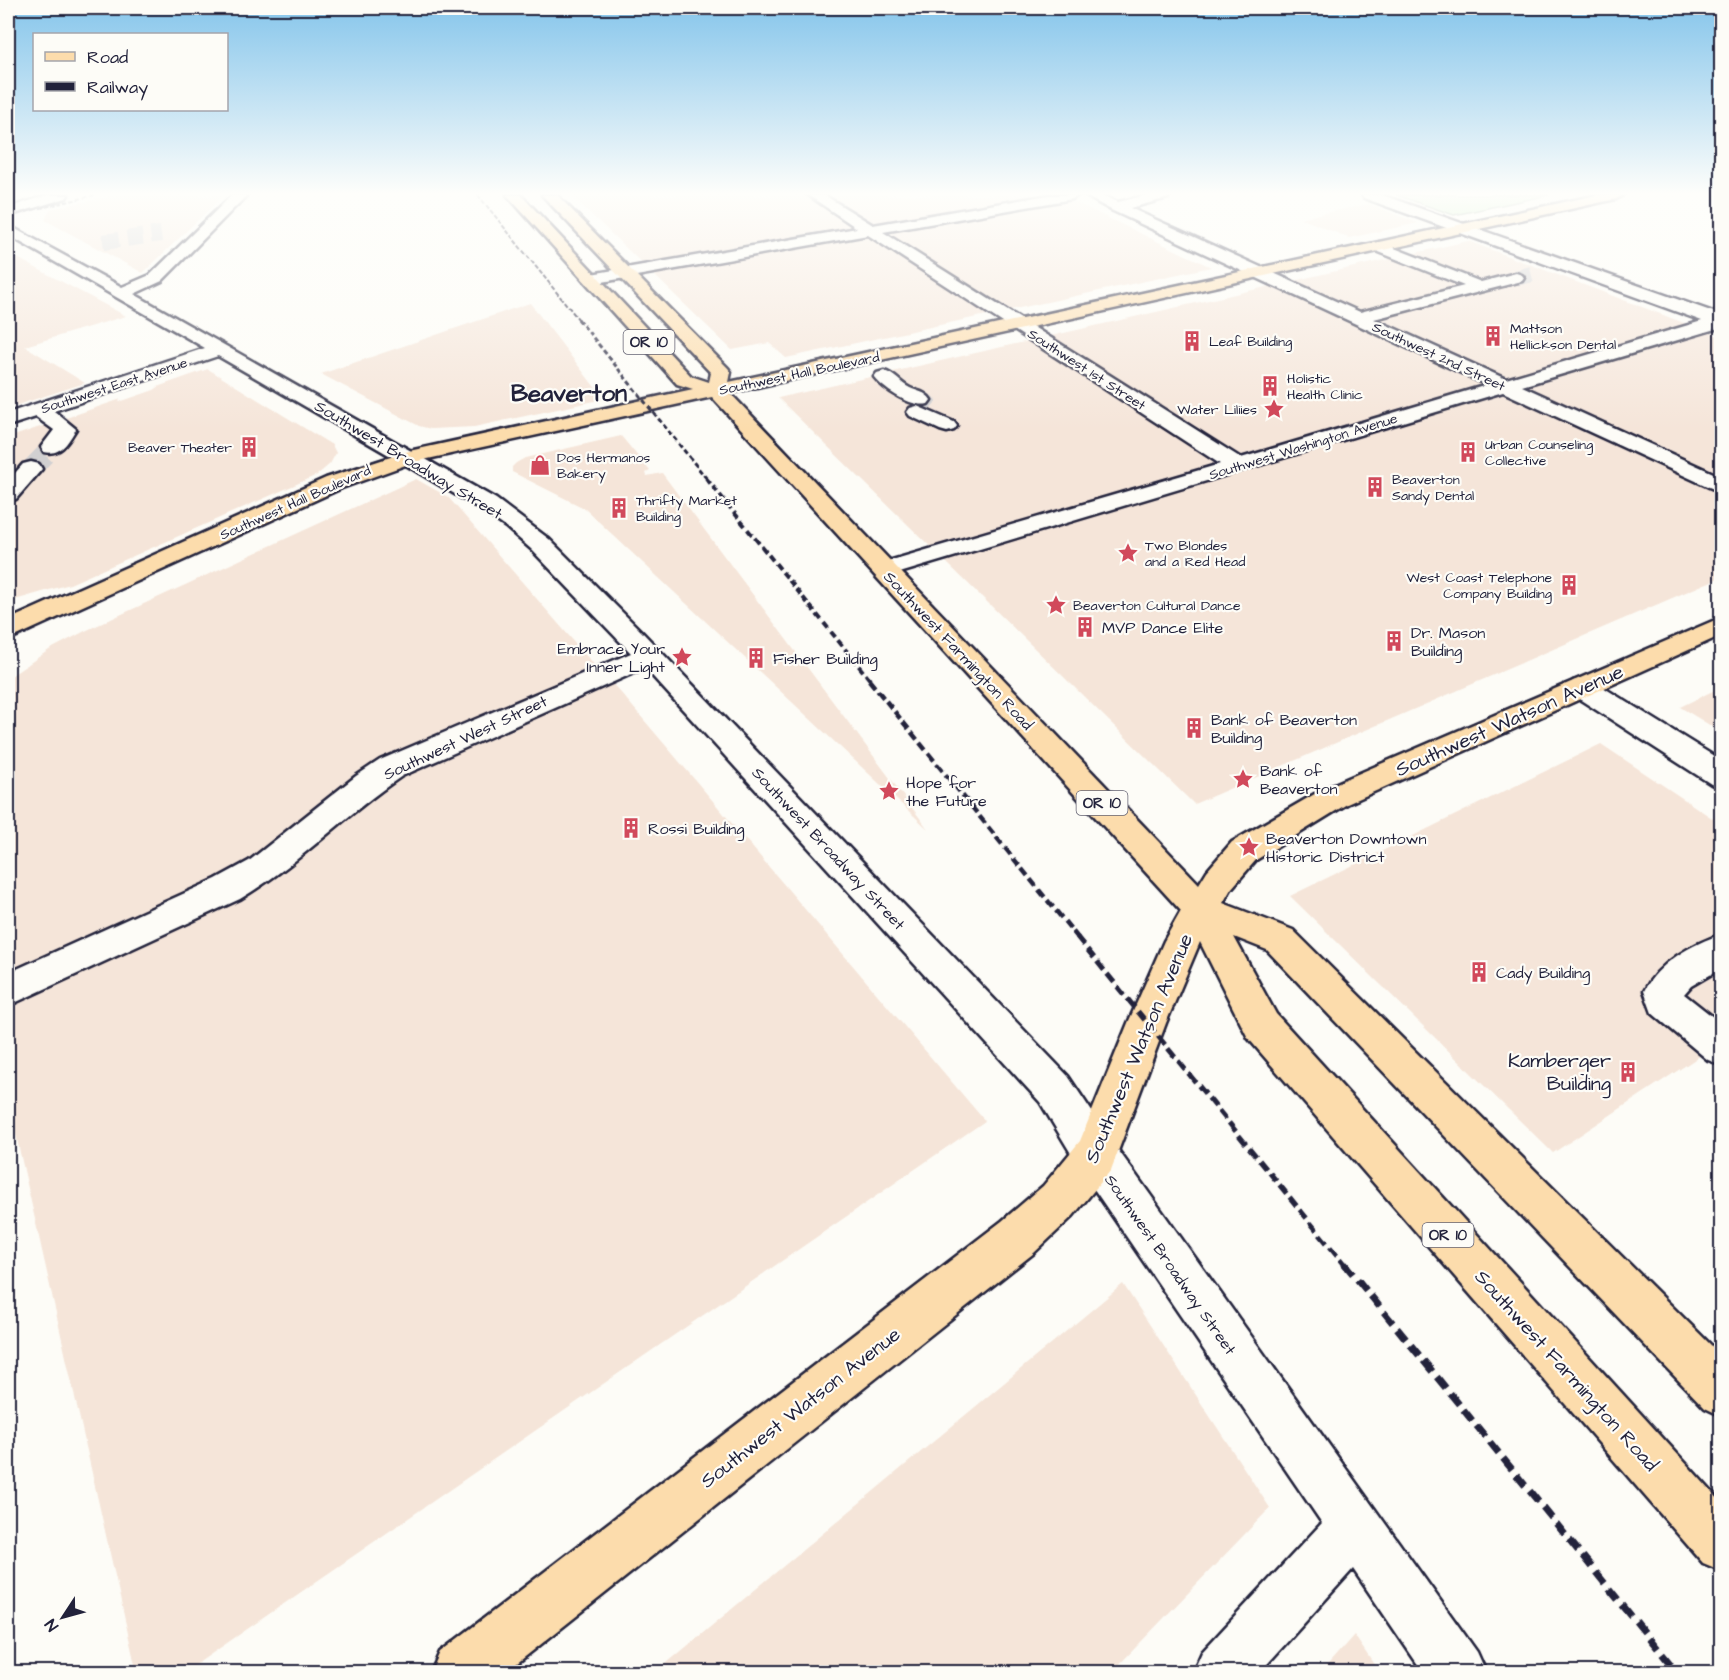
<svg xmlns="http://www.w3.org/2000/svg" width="1729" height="1680" font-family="'Architects Daughter',sans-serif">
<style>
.built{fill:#f5e5d9}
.green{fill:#b5edb0;stroke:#6c8876;stroke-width:1.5}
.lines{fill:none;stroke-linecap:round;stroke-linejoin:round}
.minor-tunnel-far1{stroke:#d1d0d1;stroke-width:16;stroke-dasharray:16 8;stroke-linecap:butt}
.minor-tunnel{stroke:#d1d0d1;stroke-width:20;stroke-dasharray:20 10;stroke-linecap:butt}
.minor-casing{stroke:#22223b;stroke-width:5}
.major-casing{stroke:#22223b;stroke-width:5}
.minor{fill:#fdfcf7;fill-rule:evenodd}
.major{fill:#fcdcac;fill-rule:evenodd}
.rail-far5{stroke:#22223b;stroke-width:2;stroke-dasharray:4.5 2;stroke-linecap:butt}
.rail-far4{stroke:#22223b;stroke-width:3;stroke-dasharray:5 3;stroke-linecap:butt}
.rail-far3{stroke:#22223b;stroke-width:4;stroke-dasharray:7 4;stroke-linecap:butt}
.rail-far2{stroke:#22223b;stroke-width:4.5;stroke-dasharray:9 4.5;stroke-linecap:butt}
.rail-far1{stroke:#22223b;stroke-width:5;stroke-dasharray:11 5;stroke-linecap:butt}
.rail{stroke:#22223b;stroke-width:7;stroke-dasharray:14 7;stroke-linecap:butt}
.labels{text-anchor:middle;stroke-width:4.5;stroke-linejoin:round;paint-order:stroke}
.far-poi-label{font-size:14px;fill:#22223b;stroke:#fdfcf7;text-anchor:start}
.far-street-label{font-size:14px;fill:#22223b;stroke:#fdfcf7}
.shield{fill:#fdfcf7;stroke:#646373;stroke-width:1.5}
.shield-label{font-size:15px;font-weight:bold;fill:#22223b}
.street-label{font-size:16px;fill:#22223b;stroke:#fdfcf7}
.poi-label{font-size:16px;fill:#22223b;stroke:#fdfcf7;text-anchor:start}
.near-street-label{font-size:20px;fill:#22223b;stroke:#fdfcf7}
.near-poi-label{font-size:20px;fill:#22223b;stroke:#fdfcf7;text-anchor:end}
.far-town-label{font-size:24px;font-weight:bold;fill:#22223b;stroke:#fdfcf7}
</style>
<rect width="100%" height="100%" fill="#fdfcf7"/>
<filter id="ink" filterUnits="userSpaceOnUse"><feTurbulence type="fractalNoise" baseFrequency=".0167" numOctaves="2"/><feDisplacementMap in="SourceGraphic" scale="12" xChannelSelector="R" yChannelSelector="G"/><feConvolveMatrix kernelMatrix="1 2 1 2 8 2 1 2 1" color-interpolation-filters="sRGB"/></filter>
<g filter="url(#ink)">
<path class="built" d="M116 195H224L143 273 45 220 50 209Z
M571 195H1060L1211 267 786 358 769 343 732 350Z
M1369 204 1418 223 1349 238 1300 218Z
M1468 241 1721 337V577L1194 804 778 398Z
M8 253 126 316 25 346 85 383 8 408Z
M530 303 604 399 474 427 431 429 419 426 321 374Z
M208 369 332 445 336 453 330 464 317 475 70 584 8 602V438L121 399 119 402 154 390 160 386Z
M621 436 650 471 646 473 647 476 662 473 928 829 584 508 512 472V467L516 463 525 458Z
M416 479 448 497 590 660 621 693 985 1121 185 1672H147L136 1669 8 1099V678L49 650 85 631Z
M1721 687V732L1680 707Z
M1601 744 1721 824V1042L1553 1153 1290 896Z
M1123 1284 1270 1508 1112 1672H656Z
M1354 1635 1379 1672H1321Z"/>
<path class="green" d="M1396 195H1549L1454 215Z"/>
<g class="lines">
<path class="minor-tunnel-far1" d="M103 242 161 234
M1516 278 1532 274"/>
<path class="minor-tunnel" d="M921 400 931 408
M31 469 52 447"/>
<g class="minor-casing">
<path id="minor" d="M47 195H68L66 198 8 216V208Z
M232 195H247L162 281 134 294 496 499 549 539 642 632 1068 1076 1111 1140 1477 1652 1486 1672H1423L1353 1569 1260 1672H1193L1202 1652 1322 1523 1081 1170 1040 1102 645 668 402 776C346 814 299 864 240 899L8 1006V973L216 879 249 861 356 776 380 760 631 653 531 549 507 528 480 509 401 462 218 356 54 411 76 429C68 442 61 456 44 452L41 447 54 430 36 417 8 426V413L205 348 8 235V225L122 287 150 275Z
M808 195H824L873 225 1049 195H1079L1072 199 883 232 1241 458 1487 385 1111 210 1084 195H1102L1118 202 1147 195H1170L1168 198 1130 208 1360 312 1464 286 1374 250 1371 247 1379 242 1481 282 1516 273 1522 275 1524 278 1522 281 1374 319 1506 379 1702 321 1364 198 1362 195H1382L1722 315V327L1522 386 1722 477V493L1503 392 893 575 884 577 875 575 872 570 875 565 1220 464 868 235 591 284 583 279 591 274 857 228Z
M884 371C895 374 900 383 910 388 918 392 925 391 931 400L928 404C912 408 884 390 874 377L877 373Z
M917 406 954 422 957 426 954 430 947 432 940 430 910 416 907 412 910 408Z
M31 462 39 464 42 469 16 499 8 501V481L23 464Z
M1583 679 1593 681 1722 761V787L1711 784 1573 695 1569 688 1573 681Z
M1722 934V968L1691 986 1684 994 1722 1024V1065L1708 1060 1652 1013 1644 991C1658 963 1692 944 1722 934Z"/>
</g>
<g class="major-casing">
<path id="major" d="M507 195H521L691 376 709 382 711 373 542 195H557L728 368 731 372 729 382 1597 195H1623L1616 199 730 393 1199 884 1207 871 1232 842 1325 788 1722 617V635L1347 804 1256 860 1231 889 1223 903 1293 930 1722 1356V1416L1705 1408 1267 950 1234 937 1276 1014 1722 1503V1571L1703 1563 1248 1038 1200 942 1166 1023 1111 1170 1073 1216 1034 1253 506 1672H431L440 1652 1002 1221 1043 1186 1080 1141 1128 1023 1164 941 1181 911 712 397 414 462 342 488 17 636 8 638V620L326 478 409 451 693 389 677 384Z"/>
</g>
<use href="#minor" class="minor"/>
<use href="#major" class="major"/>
<path class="rail-far5" d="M478 195 579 320
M8 216 95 195"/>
<path class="rail-far4" d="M578 319 707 479"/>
<path class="rail-far3" d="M706 478 871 681"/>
<path class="rail-far2" d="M869 680 1078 938"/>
<path class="rail-far1" d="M1077 937 1345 1265"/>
<path class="rail" d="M1344 1263 1677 1672"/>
</g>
</g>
<linearGradient id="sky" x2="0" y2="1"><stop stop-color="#85c5eb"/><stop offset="0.45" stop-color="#fefefb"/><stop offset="1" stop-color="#fefefb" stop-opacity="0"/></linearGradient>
<rect width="1729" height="430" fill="url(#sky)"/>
<defs>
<g id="building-bare" transform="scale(1.62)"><path d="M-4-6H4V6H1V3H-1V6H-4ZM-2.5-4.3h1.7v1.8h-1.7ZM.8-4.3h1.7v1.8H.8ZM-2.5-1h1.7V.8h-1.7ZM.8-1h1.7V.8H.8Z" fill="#d1495b" stroke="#fdfcf7" stroke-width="2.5" paint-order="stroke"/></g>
<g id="sight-bare" transform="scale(1.62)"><path d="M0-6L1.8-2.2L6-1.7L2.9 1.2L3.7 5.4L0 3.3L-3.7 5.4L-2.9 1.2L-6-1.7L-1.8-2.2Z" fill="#d1495b" stroke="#fdfcf7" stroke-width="2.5" paint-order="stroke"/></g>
<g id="shop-bare" transform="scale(1.62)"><path d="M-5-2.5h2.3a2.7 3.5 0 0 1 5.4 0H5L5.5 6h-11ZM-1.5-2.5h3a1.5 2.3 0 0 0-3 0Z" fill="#d1495b" stroke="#fdfcf7" stroke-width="2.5" paint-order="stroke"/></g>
</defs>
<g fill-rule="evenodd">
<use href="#building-bare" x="1493" y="336"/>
<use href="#building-bare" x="1192" y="341"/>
<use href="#building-bare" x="1270" y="386"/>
<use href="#sight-bare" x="1274" y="409"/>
<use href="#building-bare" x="249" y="447"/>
<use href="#building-bare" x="1468" y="452"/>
<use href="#shop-bare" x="540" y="465"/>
<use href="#building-bare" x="1375" y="487"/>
<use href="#building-bare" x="619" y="508"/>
<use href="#sight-bare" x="1128" y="553"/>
<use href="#building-bare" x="1569" y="585"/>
<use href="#sight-bare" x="1056" y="605"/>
<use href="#building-bare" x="1085" y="627"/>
<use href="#building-bare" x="1394" y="641"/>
<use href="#sight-bare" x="682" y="657"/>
<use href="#building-bare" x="756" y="658"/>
<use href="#building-bare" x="1194" y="728"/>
<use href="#sight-bare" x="1243" y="779"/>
<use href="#sight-bare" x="889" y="791"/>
<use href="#building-bare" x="631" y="828"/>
<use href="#sight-bare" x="1249" y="847"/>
<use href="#building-bare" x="1479" y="972"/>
<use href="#building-bare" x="1628" y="1072"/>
</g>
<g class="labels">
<g class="far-poi-label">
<text x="1510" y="333">Mattson<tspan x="1510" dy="16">Hellickson Dental</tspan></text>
<text x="1209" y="346">Leaf Building</text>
<text x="1287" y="383">Holistic<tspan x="1287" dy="16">Health Clinic</tspan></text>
<text x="1257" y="414" text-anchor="end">Water Liliies</text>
<text x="1485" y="449">Urban Counseling<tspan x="1485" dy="16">Collective</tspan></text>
<text x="232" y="452" text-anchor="end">Beaver Theater</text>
<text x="557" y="462">Dos Hermanos<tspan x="557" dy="16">Bakery</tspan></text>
<text x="1392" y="484">Beaverton<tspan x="1392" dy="16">Sandy Dental</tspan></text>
<text x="636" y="505">Thrifty Market<tspan x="636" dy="16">Building</tspan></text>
<text x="1145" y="550">Two Blondes<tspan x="1145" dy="16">and a Red Head</tspan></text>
<text x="1552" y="582" text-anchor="end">West Coast Telephone<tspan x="1552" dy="16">Company Building</tspan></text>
<text x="1073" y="610">Beaverton Cultural Dance</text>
</g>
<g class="far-street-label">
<text transform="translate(1439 356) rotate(25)" y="5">Southwest 2nd Street</text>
<text transform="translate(1087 369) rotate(33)" y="5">Southwest 1st Street</text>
<text transform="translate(799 373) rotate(-12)" y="5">Southwest Hall Boulevard</text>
<text transform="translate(114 385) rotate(-18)" y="5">Southwest East Avenue</text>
<text transform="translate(1303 446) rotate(-17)" y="5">Southwest Washington Avenue</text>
<text transform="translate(295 502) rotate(-24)" y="5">Southwest Hall Boulevard</text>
</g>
<g class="shield">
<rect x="623.5" y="330" width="51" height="24" rx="4.5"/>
<rect x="1076.5" y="791" width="51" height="24" rx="4.5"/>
<rect x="1422.5" y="1223" width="51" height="24" rx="4.5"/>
</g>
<g class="shield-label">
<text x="649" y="347">OR 10</text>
<text x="1102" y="808">OR 10</text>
<text x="1448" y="1240">OR 10</text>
</g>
<g class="street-label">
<text transform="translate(409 459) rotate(31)" y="6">Southwest Broadway Street</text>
<text transform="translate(959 650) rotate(47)" y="6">Southwest Farmington Road</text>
<text transform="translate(465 737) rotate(-25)" y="6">Southwest West Street</text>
<text transform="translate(829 848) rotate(47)" y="6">Southwest Broadway Street</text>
<text transform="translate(1171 1264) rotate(55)" y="6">Southwest Broadway Street</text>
</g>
<g class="poi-label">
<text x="1102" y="633">MVP Dance Elite</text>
<text x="1411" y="638">Dr. Mason<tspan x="1411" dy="18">Building</tspan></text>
<text x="665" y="654" text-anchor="end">Embrace Your<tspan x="665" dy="18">Inner Light</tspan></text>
<text x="773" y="664">Fisher Building</text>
<text x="1211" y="725">Bank of Beaverton<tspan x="1211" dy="18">Building</tspan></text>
<text x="1260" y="776">Bank of<tspan x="1260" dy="18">Beaverton</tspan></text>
<text x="906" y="788">Hope for<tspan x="906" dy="18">the Future</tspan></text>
<text x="648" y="834">Rossi Building</text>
<text x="1266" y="844">Beaverton Downtown<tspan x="1266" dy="18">Historic District</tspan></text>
<text x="1496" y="978">Cady Building</text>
</g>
<g class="near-street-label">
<text transform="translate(1509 720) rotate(-24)" y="7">Southwest Watson Avenue</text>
<text transform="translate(1138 1048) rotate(-67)" y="7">Southwest Watson Avenue</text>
<text transform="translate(1567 1370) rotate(48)" y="7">Southwest Farmington Road</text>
<text transform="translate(800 1407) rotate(-38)" y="7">Southwest Watson Avenue</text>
</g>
<g class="near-poi-label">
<text x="1611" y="1067">Kamberger<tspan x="1611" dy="23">Building</tspan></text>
</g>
<g class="far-town-label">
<text x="569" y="401">Beaverton</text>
</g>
</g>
<rect width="1729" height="1680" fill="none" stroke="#fdfcf7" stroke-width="30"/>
<rect x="15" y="15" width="1699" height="1650" fill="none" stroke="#22223b" stroke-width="2" filter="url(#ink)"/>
<rect x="33" y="33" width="195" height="78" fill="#fdfcf7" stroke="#a5a5ac" stroke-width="1.5"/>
<rect x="45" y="52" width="30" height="9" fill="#fcdcac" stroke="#a5a5ac" stroke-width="1.5"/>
<text x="87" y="63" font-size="18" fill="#22223b">Road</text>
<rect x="45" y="82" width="30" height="9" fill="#22223b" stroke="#a5a5ac" stroke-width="1.5"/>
<text x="87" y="93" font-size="18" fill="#22223b">Railway</text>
<g transform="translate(63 1617) rotate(234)" stroke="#fdfcf7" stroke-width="4.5" paint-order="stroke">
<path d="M0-4.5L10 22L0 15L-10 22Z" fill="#22223b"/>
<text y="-9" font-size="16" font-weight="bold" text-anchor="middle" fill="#22223b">N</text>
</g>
</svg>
